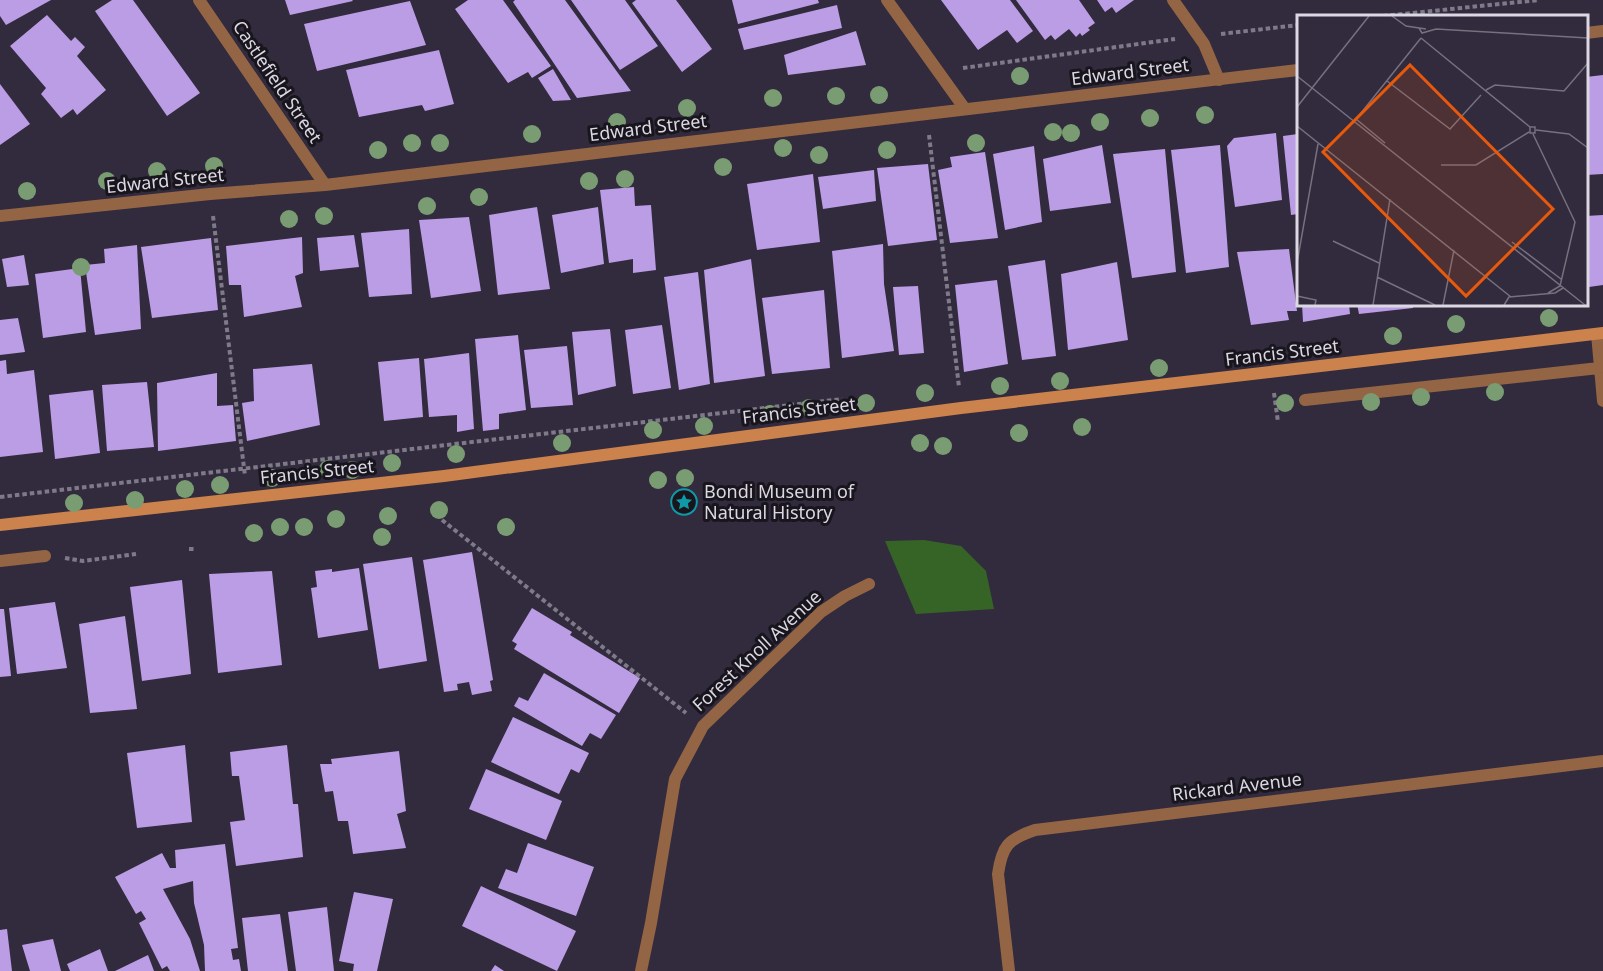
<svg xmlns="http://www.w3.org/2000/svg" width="1603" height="971" font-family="'Noto Sans',sans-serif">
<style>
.green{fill:#366427}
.building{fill:#bb9de6}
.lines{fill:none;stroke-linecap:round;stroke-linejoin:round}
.path{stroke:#7f7a89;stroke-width:4;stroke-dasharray:4.5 3;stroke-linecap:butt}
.lane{stroke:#936545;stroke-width:12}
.street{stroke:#936545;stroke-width:12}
.secondary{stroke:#cb824c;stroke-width:12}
.tree{fill:#7a9c73}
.labels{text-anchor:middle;stroke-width:6;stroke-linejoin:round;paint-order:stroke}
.street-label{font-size:18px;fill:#dbd7e3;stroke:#18151d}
.poi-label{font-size:18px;fill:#dbd7e3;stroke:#18151d;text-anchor:start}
.inset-road{fill:none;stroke:#76707f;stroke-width:1.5}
.view{fill:#e8590c;fill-opacity:0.15;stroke:#e8590c;stroke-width:3}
.inset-edge{fill:none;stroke:#dbd7e3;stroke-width:3}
</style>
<rect width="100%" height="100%" fill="#322b3d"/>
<path class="green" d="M924 540 961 546 986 571 994 609 916 614 885 541Z"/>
<path class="building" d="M0 0H51L6 25 0 16Z
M112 0H133L200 93 167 116 95 11Z
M285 0H352L353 1 290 15Z
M468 0H503L551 66 532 78 528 72 508 83 455 9Z
M515 0H565L631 91 577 98 513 2Z
M571 0H625L658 46 620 70Z
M636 0H676L712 49 682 72 632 3Z
M732 0H818L819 3 738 24Z
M941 0H1010L1033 31 1017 43 1007 30 978 50Z
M1016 0H1079L1095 23 1088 28 1090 30 1082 36 1080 33 1076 37 1069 29 1055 40 1051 35 1045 40Z
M1097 0H1134L1116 13 1112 7 1105 12Z
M410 1 426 45 317 71 304 24Z
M837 5 842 28 744 50 738 29Z
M47 15 71 41 75 37 85 47 77 56 106 90 77 115 73 109 61 118 41 94 46 88 10 46Z
M856 31 866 65 788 75 784 55Z
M439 50 454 104 425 111 422 105 359 117 346 70Z
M553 69 571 100 553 101 538 78Z
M1603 75V174L1586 175V77Z
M0 84 30 124 0 145Z
M1276 133 1282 200 1235 207 1227 146 1234 138Z
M1298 134V214L1291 215 1283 136Z
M1102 145 1111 203 1050 211 1043 159Z
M1220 145 1229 267 1186 273 1171 150Z
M1034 146 1042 222 1005 230 993 154Z
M1165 149 1176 272 1132 278 1113 154Z
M985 152 998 238 950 243 938 170 952 167 950 157Z
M928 164 937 240 888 246 877 168Z
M874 170 876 201 823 209 818 177Z
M813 174 820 242 757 250 747 184Z
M634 187 635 206 651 205 656 270 633 273V259L609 263 600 190Z
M537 207 550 289 498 295 489 215Z
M598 207 604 264 561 273 552 215Z
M1603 215V285L1589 287 1586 260V216Z
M469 217 481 291 431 298 419 220Z
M409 229 412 294 369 297 361 233Z
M354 235 359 267 320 271 317 238Z
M302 237 303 273 295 276 302 307 244 317 241 285H229L226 246Z
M211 238 218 310 152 318 141 247Z
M883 244 884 284 894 351 842 358 832 251Z
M137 245 141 329 95 335 85 265 105 263 104 249Z
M1289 249 1297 311H1287L1289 320 1251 325 1237 252Z
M24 255 29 285 7 287 2 259Z
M751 259 765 376 714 383 704 270Z
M1045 260 1056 356 1022 360 1008 266Z
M1117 262 1128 340 1068 350 1061 274Z
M80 268 86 332 43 338 35 274Z
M698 272 710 384 679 390 664 277Z
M997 280 1008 364 964 372 955 285Z
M918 286 924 353 899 355 893 287Z
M824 290 830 368 772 374 762 298Z
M1302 304H1349L1350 314 1303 322Z
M1357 304H1413V308L1359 314Z
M18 318 25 352 0 355V320Z
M662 325 671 388 633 394 625 330Z
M610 329 616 386 578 395 572 332Z
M518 335 526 410 499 414V429L483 431 475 339Z
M567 346 573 405 531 408 524 350Z
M469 353 474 429 457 432V415L429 417 424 359Z
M419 358 423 417 384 421 378 362Z
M6 360 7 374 34 370 43 452 0 457V361Z
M312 364 320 425 247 441 242 403 254 401 253 369Z
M217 373V406L233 405 236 441 158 451 157 383Z
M147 382 154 447 107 451 102 385Z
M93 390 100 453 55 459 49 395Z
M472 552 493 680 490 681 492 691 472 695 469 682 457 684 458 690 444 692 423 560Z
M412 557 427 661 379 669 363 564Z
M359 568 368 630 318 638 311 588 317 587 315 571 332 569V572Z
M272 571 282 665 218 673 209 574Z
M182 580 191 674 142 681 130 587Z
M55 602 67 668 17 674 9 608Z
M532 608 572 632 570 635 640 678 619 713 514 649 517 644 512 641Z
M0 609H4L11 676 0 677Z
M125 616 137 709 90 713 79 624Z
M544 673 616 715 601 739 590 733 582 746 514 706 519 697 528 701Z
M513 717 589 753 579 773 571 769 559 794 491 762Z
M185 745 192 822 137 828 127 753Z
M287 745 293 804H298L303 857 236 866 230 822 245 820 239 776H232L230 752Z
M399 751 406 811 397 814 406 848 353 854 348 821H338L333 791 325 792 320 764H332L331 759Z
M486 769 562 801 546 840 469 809Z
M528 843 594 867 576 916 498 888 506 869 517 873Z
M225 844 238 948 231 949 233 960 239 959 241 971H205L204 945 194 903 193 881 163 889 190 939 200 971H170L167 966 162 969 139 923 146 919 141 911 136 914 115 877 162 853 170 868H176L175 850Z
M481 886 576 931 557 971 462 926Z
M354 892 393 899 377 971H353L354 964 339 961Z
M327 907 334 971H296L288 912Z
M280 914 288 971H248L242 918Z
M7 929 12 971H0V930Z
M53 939 61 971H30L22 945Z
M100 949 108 971H70L67 964Z
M148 955 154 971H115Z
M495 965 504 971H491Z"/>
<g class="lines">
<path class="path" d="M1383 16 1539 0
M1221 34 1298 25
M963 68 1175 39
M929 135 959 387
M213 216 245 476
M1274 393 1278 422
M0 497 842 399
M442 520 686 713
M189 549H194
M65 558 83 561 136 554"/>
<path class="lane" d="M1173 0 1204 44 1219 80"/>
<path class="street" d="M199 0 325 185
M887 0 965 109
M1586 33 1603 31
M0 216 210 194 325 185 1298 70
M1597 334 1603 401
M1305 400 1599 368
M0 561 45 556
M641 971 651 923 675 779 703 726 821 612 845 596 869 584
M1009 971 998 874C1002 846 1008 839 1035 830L1603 761"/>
<path class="secondary" d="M0 525 444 476 961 408 1603 333"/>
</g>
<g class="tree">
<circle cx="1020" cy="76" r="9"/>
<circle cx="879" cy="95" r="9"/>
<circle cx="836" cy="96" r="9"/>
<circle cx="773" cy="98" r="9"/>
<circle cx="687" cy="108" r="9"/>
<circle cx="1205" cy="115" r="9"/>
<circle cx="1150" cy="118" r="9"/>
<circle cx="617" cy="122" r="9"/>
<circle cx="1100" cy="122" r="9"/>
<circle cx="1053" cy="132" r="9"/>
<circle cx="1071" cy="133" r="9"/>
<circle cx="532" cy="134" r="9"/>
<circle cx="412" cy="143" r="9"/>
<circle cx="440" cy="143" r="9"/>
<circle cx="976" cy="143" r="9"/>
<circle cx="783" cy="148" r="9"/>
<circle cx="378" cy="150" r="9"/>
<circle cx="887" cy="150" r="9"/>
<circle cx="819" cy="155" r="9"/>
<circle cx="214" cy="166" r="9"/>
<circle cx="723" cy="167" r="9"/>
<circle cx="157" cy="171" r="9"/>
<circle cx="625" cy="179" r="9"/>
<circle cx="107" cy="181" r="9"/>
<circle cx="589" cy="181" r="9"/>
<circle cx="27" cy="191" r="9"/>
<circle cx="479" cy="197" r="9"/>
<circle cx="427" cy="206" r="9"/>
<circle cx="324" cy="216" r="9"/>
<circle cx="289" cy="219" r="9"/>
<circle cx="81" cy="267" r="9"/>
<circle cx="1549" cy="318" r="9"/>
<circle cx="1456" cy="324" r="9"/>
<circle cx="1393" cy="336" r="9"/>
<circle cx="1159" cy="368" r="9"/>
<circle cx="1060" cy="381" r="9"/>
<circle cx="1000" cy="386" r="9"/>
<circle cx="1495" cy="392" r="9"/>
<circle cx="925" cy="393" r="9"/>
<circle cx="1421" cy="397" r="9"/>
<circle cx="1371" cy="402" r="9"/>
<circle cx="866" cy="403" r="9"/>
<circle cx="1285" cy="403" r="9"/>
<circle cx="809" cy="408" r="9"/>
<circle cx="770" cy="414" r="9"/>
<circle cx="704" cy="426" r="9"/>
<circle cx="1082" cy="427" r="9"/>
<circle cx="653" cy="430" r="9"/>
<circle cx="1019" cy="433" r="9"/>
<circle cx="562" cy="443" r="9"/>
<circle cx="920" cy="443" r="9"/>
<circle cx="943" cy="446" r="9"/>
<circle cx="456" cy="454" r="9"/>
<circle cx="392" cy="463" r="9"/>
<circle cx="328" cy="469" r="9"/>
<circle cx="352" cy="470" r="9"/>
<circle cx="272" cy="478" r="9"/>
<circle cx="685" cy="478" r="9"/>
<circle cx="658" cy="480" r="9"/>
<circle cx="220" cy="485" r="9"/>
<circle cx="185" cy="489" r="9"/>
<circle cx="135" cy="500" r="9"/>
<circle cx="74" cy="503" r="9"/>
<circle cx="439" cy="510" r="9"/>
<circle cx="388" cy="516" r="9"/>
<circle cx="336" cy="519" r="9"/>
<circle cx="280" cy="527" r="9"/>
<circle cx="304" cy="527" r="9"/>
<circle cx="506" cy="527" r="9"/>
<circle cx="254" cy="533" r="9"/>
<circle cx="382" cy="537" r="9"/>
</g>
<defs>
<g id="sight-ring" transform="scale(1.35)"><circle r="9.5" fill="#18151d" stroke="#0f9aa8" stroke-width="1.5"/><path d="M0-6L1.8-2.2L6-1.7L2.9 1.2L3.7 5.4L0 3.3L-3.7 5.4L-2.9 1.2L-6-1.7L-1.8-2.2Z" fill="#0f9aa8"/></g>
</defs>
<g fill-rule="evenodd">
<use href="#sight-ring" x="684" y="502"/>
</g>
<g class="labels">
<g class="street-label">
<text transform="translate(1130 72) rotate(-7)" y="6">Edward Street</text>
<text transform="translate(277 82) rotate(56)" y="6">Castlefield Street</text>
<text transform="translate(648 128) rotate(-7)" y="6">Edward Street</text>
<text transform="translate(165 181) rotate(-6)" y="6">Edward Street</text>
<text transform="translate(1282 353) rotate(-7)" y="6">Francis Street</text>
<text transform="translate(799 411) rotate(-7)" y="6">Francis Street</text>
<text transform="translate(317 472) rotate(-6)" y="6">Francis Street</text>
<text transform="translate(757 651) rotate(-43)" y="6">Forest Knoll Avenue</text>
<text transform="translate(1237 787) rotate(-7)" y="6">Rickard Avenue</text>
</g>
<g class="poi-label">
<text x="704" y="498">Bondi Museum of<tspan x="704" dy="21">Natural History</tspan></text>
</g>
</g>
<g transform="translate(1297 15)">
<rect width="291" height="291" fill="#322b3d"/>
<path class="inset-road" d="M95 1 109 11 129 14M122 13 125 18 139 14 291 23M124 23 233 112H238V118H233V112M0 61 288 290M90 66 153 114 184 80M189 75 198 70 267 76 291 48M0 92 72 1M59 104 88 128M56 108 124 23M0 111 214 282M239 115 272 119 291 133M236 119 278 207 263 271 251 278M144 150H179L232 117M36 226 82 248M215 227 264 264M0 248 21 129M80 262 138 290M0 281 19 285 18 290M76 290 93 184M146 290 157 235M207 290 212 282 258 278 266 273"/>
<path class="view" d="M113 50 256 194 169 281 26 137Z"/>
<rect width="291" height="291" class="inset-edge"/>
</g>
</svg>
